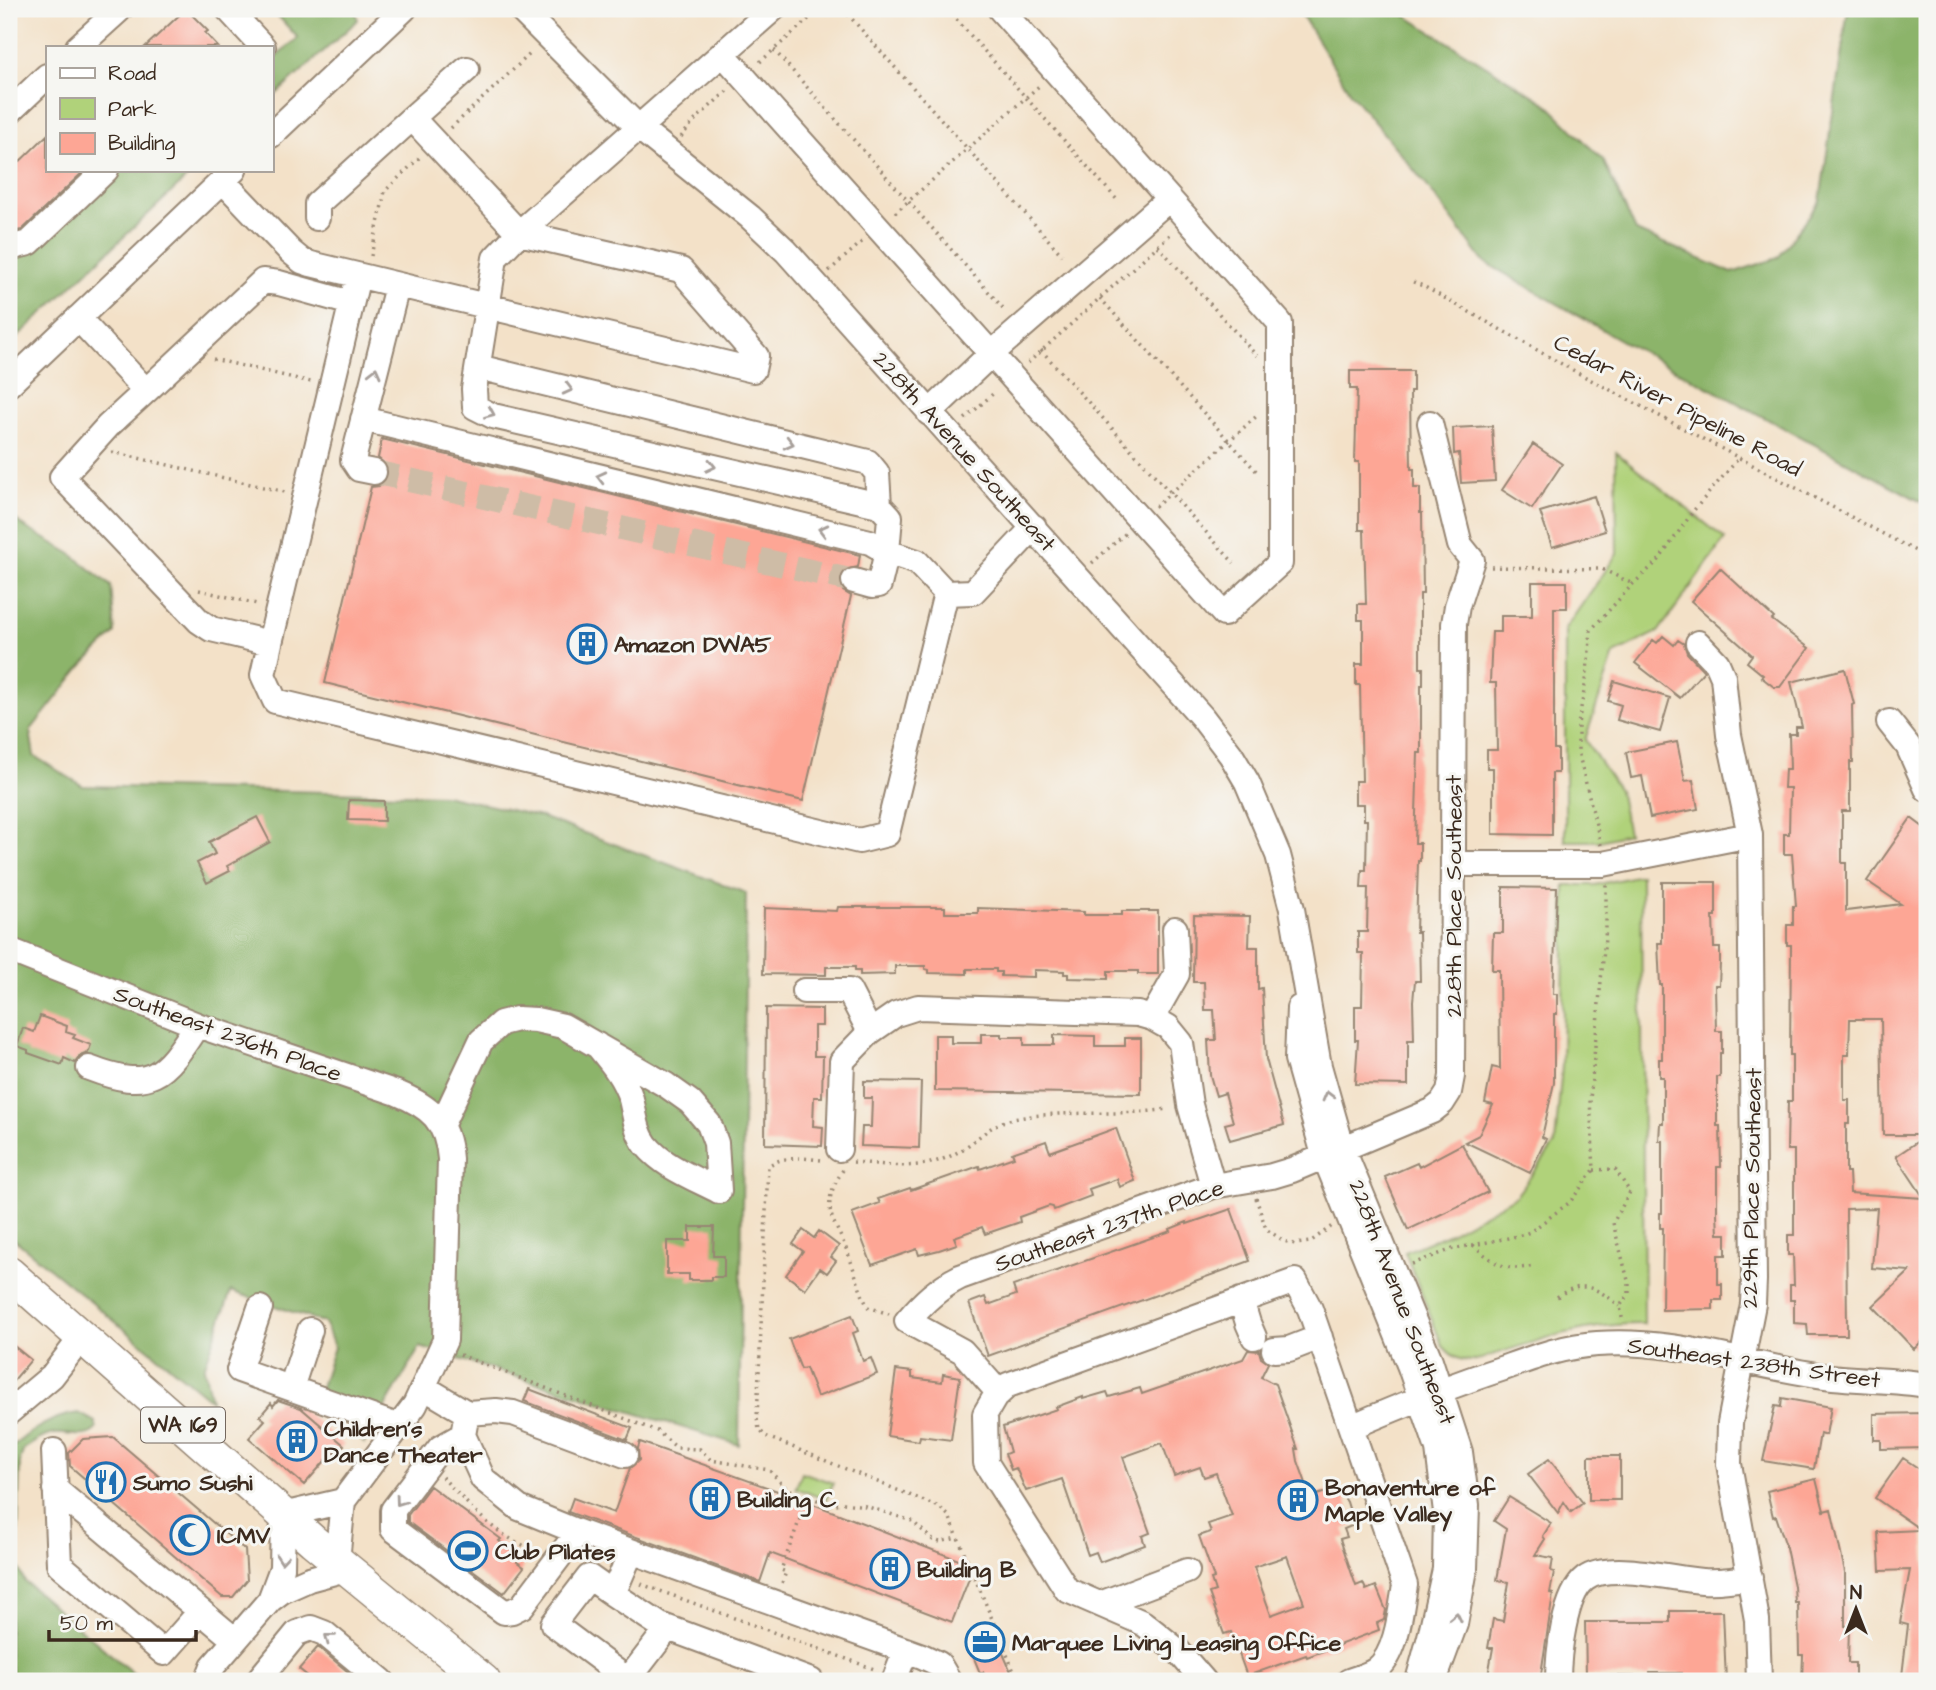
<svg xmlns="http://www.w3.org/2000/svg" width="1936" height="1690" font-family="'Architects Daughter',sans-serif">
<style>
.green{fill:#b0d27a;stroke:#767e4c;stroke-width:2}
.forest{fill:#8cb46a;stroke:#646f44;stroke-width:2}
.building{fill:#fda695;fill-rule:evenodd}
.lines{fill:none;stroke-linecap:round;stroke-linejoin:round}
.minor-tunnel{stroke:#cebca6;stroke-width:24;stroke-dasharray:24 12;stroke-linecap:butt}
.minor-casing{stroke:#978673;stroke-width:28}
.major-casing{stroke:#978673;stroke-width:35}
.path{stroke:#978673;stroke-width:3.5;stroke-dasharray:2 5;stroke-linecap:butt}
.minor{stroke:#fff;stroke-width:24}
.major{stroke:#fff;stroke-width:32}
.oneway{stroke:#a79f9a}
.labels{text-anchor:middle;stroke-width:6;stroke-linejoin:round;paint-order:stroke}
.shield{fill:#f6f6f2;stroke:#73675e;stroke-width:2}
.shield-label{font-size:21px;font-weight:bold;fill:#3b2a1e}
.street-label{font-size:23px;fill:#3b2a1e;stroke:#f6f6f2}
.poi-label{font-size:23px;font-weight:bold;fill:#3b2a1e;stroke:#f6f6f2;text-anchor:start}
</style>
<rect width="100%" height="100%" fill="#f6f6f2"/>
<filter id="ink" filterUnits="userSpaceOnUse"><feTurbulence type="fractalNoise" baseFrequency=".0143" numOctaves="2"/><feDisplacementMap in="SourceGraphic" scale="14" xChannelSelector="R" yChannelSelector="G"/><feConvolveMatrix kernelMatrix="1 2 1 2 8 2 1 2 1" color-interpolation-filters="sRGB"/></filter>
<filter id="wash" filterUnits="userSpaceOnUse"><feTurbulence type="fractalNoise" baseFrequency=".00686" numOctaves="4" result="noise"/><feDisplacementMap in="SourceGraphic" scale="28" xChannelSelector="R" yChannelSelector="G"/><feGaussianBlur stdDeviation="1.57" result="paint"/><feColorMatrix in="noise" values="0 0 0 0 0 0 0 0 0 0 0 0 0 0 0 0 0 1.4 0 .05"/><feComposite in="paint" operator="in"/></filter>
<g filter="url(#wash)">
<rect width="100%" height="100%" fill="#f3e1c8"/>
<path class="green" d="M1616 452 1725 539 1658 632 1614 654 1585 740 1619 790 1628 834 1600 841H1565V629L1617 554Z
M1641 875 1644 1324C1582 1323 1532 1342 1475 1361 1459 1361 1452 1357 1442 1345L1405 1252 1450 1233 1516 1196 1555 1144 1562 1066 1565 885H1595Z
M802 1472 833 1483 826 1500 796 1488Z"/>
<path class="forest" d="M284 9H355L358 20 271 99V61L298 38 278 16Z
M1298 9H1395L1547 104 1603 160 1636 231 1732 273 1778 258 1820 201 1848 9H1927V505L1622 341 1483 261 1424 182 1351 94Z
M111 170H195L9 345V254Z
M9 515 28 529 70 553 111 586 115 633 82 666 30 731 34 756 83 786 445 795 541 817 746 893 739 1445 420 1347 364 1443 320 1390 334 1347 325 1323 231 1291 204 1368 211 1400 9 1235Z
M79 1413 95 1422 97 1428C88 1441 68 1432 54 1434 44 1435 33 1443 24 1449L20 1460 17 1565 25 1582 142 1681H15L9 1662V1450C28 1432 52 1416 79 1413Z"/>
<g id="blocks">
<path class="building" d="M186 9 208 31 205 33 218 47H145Z
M47 135V170H85L22 230 16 231 9 223V172Z
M1350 371H1413V391H1410L1411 469H1414V488H1420V513H1422L1423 594H1420V668H1423V685H1421V753H1418L1415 843H1420V861H1418L1416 932H1419L1420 981H1415L1413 1001 1414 1040H1408V1085L1355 1084 1358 1040H1355V1006H1362L1363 953H1358V932H1367L1368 888H1361L1362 870H1366L1367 820H1364V804H1355V781H1362L1360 685H1356V664H1363V620H1358V604H1366L1364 530H1359V462H1355L1357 389H1350Z
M1492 426 1495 481 1461 483 1459 453 1454 454 1453 428Z
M382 439 860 555 858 567 844 570 840 578 843 591 851 596 803 801 325 683 371 487 379 486 388 476V467L378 458Z
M1533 444 1562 464 1532 509 1502 490Z
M1594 496 1605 531 1552 547 1540 512Z
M1720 568 1774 618 1772 620 1809 648 1780 687H1774L1761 677 1763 675 1747 662 1752 655 1691 601Z
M1532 582H1567V608H1554V749H1558V773H1552V835L1493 834V768H1487V750H1497L1496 683H1490L1492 632H1501V616H1532Z
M1663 636 1674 645 1678 640 1684 644 1687 653 1704 671 1680 698 1635 663 1653 640 1657 643Z
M1845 669 1854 704 1852 705 1853 762H1850V811H1842V863H1846V911L1901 904 1867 881 1911 818 1927 830V1336L1914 1349 1873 1306 1910 1271 1872 1268 1877 1208 1846 1209 1847 1335H1808L1807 1324 1794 1323V1300H1790V1285H1794L1793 1255H1788V1235H1794V1150H1787L1788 1101H1792V1055H1790L1791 945H1787V925H1793V906H1796L1792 854H1784V834H1789L1790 788H1784L1785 769H1790L1789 734H1796V727H1802L1791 682ZM1850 1019H1881L1883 1135H1927L1896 1156 1924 1198 1850 1193 1849 1172H1846V1124H1849V1100H1844V1055H1849Z
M1614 681 1670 698 1660 732 1617 720 1621 705 1608 701Z
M1677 742 1685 781 1693 780 1698 809 1650 818 1642 776 1631 778 1626 752Z
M349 800 384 801V821L348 820Z
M257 817 270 842 227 866 230 871 207 883 197 863 215 854 209 842Z
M1662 882H1716V916H1713L1714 948H1720V963L1719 985H1715L1716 1031H1722V1053H1720V1077H1717V1126H1720L1721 1167H1717V1214L1718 1234H1726V1255H1718V1284H1722V1300H1713V1309L1662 1310 1663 1228H1660V1213H1662V1141H1659L1660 1123H1663V1077H1659V1059H1662V985H1660L1658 943H1662Z
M1503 887 1557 888 1553 994H1557V1014H1554V1083L1542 1137 1546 1139 1530 1173 1465 1142 1479 1135 1493 1105 1485 1103 1492 1067 1500 1069 1499 970H1492L1493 933H1503Z
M838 907H945V913H978V908L1084 912V915H1122V911H1158V974H1138V971H1108V979L1068 978V974H1064V971L1034 970V977L1001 976V972H996V969H967V974L929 973V970L925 969V966H895V974L860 975V971H855V967H826V975L763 974 764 908 837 911Z
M1194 915 1250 916 1249 947H1258V989L1262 988 1266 1059 1284 1125 1230 1140 1225 1124 1233 1122 1225 1093 1216 1096 1210 1075 1208 1040H1216L1214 1010H1205L1204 982H1193Z
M766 1008 822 1009V1026H814V1056H823L822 1097H814L813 1126 823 1127 822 1146 765 1144Z
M40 1016 67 1026 66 1032 75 1035 73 1038 91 1045 88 1053 80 1056 75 1063 64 1058 62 1065 28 1053V1050L17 1046 23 1028 34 1032Z
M981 1034H1001V1037H1024V1045H1054V1035L1095 1036V1046H1125V1038H1141V1094L935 1091V1035H951V1043H981Z
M864 1081 921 1082 919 1148 861 1146 862 1127H871L872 1098H864Z
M1116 1128 1135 1181 1120 1187 1117 1179 1089 1189 1091 1196 1054 1210 1053 1207 1049 1206 1019 1217 1020 1222 985 1234 982 1227 954 1237 957 1244 939 1250 919 1255 917 1249 872 1265 852 1213 880 1203 878 1199 910 1188 911 1190 979 1166 980 1169 1014 1157 1012 1153 1046 1141 1050 1152Z
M1462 1144 1488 1192 1408 1230 1385 1177 1417 1163 1419 1167Z
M1231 1209 1250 1261 988 1356 969 1303 985 1297 988 1305 1016 1295 1013 1286 1171 1231 1170 1229 1187 1222V1224Z
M690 1227H714L713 1256H724V1277H711V1280H689V1274H667V1241H690Z
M803 1230 814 1238 819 1231 839 1246 831 1257 836 1261 827 1273 820 1268 805 1289 786 1275 803 1251 793 1244Z
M852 1315 858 1331 853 1333 863 1361 871 1358 877 1374 817 1397 806 1368 801 1369 789 1339Z
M9 1342 31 1360 9 1386Z
M1248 1350 1259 1351 1261 1358 1268 1363 1261 1377 1275 1384 1298 1449H1296L1298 1461 1311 1497 1329 1491 1332 1498 1342 1494 1347 1502 1354 1525 1344 1529 1347 1537 1340 1539 1356 1586 1363 1583 1366 1590 1376 1586 1386 1610 1384 1620 1377 1623 1379 1630 1307 1657 1306 1655 1247 1676 1231 1632 1224 1634 1209 1593 1215 1591 1211 1579 1214 1578 1199 1536 1211 1532 1208 1524 1232 1516 1216 1473 1204 1477 1200 1467 1174 1476 1162 1443 1123 1457 1150 1533 1142 1536 1145 1545 1100 1562 1096 1552 1088 1555 1062 1479 1026 1491 1016 1468 1011 1470 1005 1454 1010 1452 1003 1427 1057 1409 1056 1407 1083 1397V1399L1107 1392 1109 1397 1140 1388 1142 1394 1243 1359ZM1287 1556 1304 1603 1271 1615 1254 1567Z
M896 1370 912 1372V1378L942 1382 943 1374 960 1377 951 1440 920 1436 919 1441 887 1436Z
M529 1389 632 1428 627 1440 524 1401Z
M1782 1398 1831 1407 1826 1435 1820 1433 1814 1469 1763 1461 1775 1406 1781 1407Z
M278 1400 301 1408 344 1445 325 1461 304 1485 249 1438 265 1420 260 1416 271 1403 273 1406Z
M1927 1413V1448L1881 1449V1440H1874V1414Z
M113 1437 245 1550 247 1580 233 1597H222L70 1466 69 1453 83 1439Z
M640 1442 800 1499 964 1562 970 1576 952 1622 770 1553 760 1582 568 1512 573 1498 614 1513 630 1468 639 1460 638 1448Z
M1589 1456H1620V1500H1589Z
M1903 1458 1927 1474V1514L1922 1510 1927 1588V1679L1902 1676 1908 1625 1900 1623 1910 1570 1880 1571 1878 1532 1921 1530 1875 1498Z
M1549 1459 1583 1503 1571 1512 1564 1502 1558 1513 1528 1474Z
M1816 1479 1824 1511 1831 1509 1845 1572V1626H1849L1848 1663H1855V1681H1802L1803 1655H1799L1798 1603H1795L1794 1586 1785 1543 1776 1516 1773 1517 1767 1491Z
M430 1486 501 1539 499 1541 520 1557 517 1562 524 1567 504 1593 408 1522V1515Z
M1509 1497 1551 1523 1543 1536 1545 1539 1535 1555 1553 1558 1551 1571 1554 1572 1550 1593 1553 1594 1540 1681H1487L1493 1648H1488L1493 1619 1503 1621 1509 1582 1497 1580 1506 1529 1494 1521Z
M1670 1611H1723L1726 1681H1681V1673H1650V1677L1586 1675 1585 1622H1670Z
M995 1635 1015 1681H987L983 1672 980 1673 969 1646Z
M318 1647 359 1681H314L299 1669Z"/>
</g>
</g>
<g filter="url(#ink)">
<use href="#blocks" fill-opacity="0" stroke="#978673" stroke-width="2"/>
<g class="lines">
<path class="minor-tunnel" d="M374 472 854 581"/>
<g class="minor-casing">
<path id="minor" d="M228 9 263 47
M520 9 638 127 750 217 786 251 1202 717 1231 755 1247 782 1278 855 1292 909 1319 1066 1342 1147 1430 1360 1460 1452 1467 1505 1465 1569 1455 1624 1434 1681
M773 9 519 233 495 258 474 389 475 407 493 416 879 505 890 517 887 552 879 585 872 586 854 581
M78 47 120 9
M723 54 1224 614 1280 563V323L1000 9
M9 112 47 76
M412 118 467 69
M271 135 404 9
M223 181 291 252 302 261 311 264 753 370 756 356 681 270 519 233 412 118 317 204V218
M9 248 29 243 106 170
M78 318 146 391 263 281 279 283 351 303
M478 367 868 462 877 473 879 505
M9 384 234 170
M146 391 108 426 62 477 199 621 211 629 270 643 358 276
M929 413 991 354 1169 199
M363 419 870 542 887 552 917 562 946 593 973 592 1034 527
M374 472 359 469 353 460 397 286
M270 643 263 675 275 701 859 841 887 834 946 593
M1698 643 1717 663 1723 677 1729 735 1750 835 1754 1280 1753 1304 1730 1423 1729 1464 1757 1620 1759 1681
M1889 722 1908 746 1927 789
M1454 864H1603L1750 835
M9 950 197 1025 397 1093C431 1107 447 1121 450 1159L445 1340 415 1405 343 1501
M804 991H849L870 1032 842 1061 839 1149
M1299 1008 1297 1059 1324 1155 1410 1367 1438 1449 1446 1512 1445 1569 1430 1637 1418 1681
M1152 1018 1177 974 1175 929
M870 1032 896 1014 918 1007 1138 1014 1152 1018 1168 1027 1181 1043 1190 1105 1213 1186
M89 1068C151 1092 164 1077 197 1025
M442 1124 481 1041 501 1023 517 1019 536 1020 563 1026 666 1085 690 1102 709 1124 716 1143 719 1191C694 1178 664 1167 646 1145 636 1132 635 1115 631 1099 624 1077 611 1062 597 1045
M1241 1300 1248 1323 1254 1337
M260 1308 239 1370 400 1427
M1274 1350 1289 1349 1320 1337
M291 1388 310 1330
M425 1388 467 1413 463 1435 483 1479 519 1508 578 1532 922 1656 939 1664 949 1681
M999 1393 962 1351 907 1321C923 1302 938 1288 960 1277L1213 1186 1272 1176 1292 1170 1432 1111 1442 1103 1449 1092 1452 1076 1454 624 1457 606 1472 560 1460 545 1430 423
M9 1412 52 1376 82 1337
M467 1413 496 1411 513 1413 625 1455
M1351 1427C1402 1405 1452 1385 1504 1368 1535 1357 1564 1346 1597 1344 1670 1338 1744 1364 1817 1375 1853 1381 1891 1379 1927 1385
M463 1435 440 1448 393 1510V1529L504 1612 512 1611 522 1606 578 1532
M54 1451 59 1564 164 1653 200 1612
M55 1489 235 1640
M631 1552 613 1594 660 1625 811 1681
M337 1561 343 1501
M613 1594 589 1577 553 1624 628 1680 668 1628
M270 1600 282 1568 283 1515 343 1501
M1100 1604 1187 1571
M207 1681 213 1666 270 1600 282 1591 309 1579 346 1569
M264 1681 260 1678 297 1633 311 1628 324 1633 382 1681
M894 1681 906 1650
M1204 1681 1178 1651 1143 1623 1067 1590 986 1463 985 1414 995 1397 1008 1385 1295 1281 1310 1309 1405 1585C1401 1609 1397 1655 1376 1670 1369 1675 1357 1678 1349 1681
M1558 1681C1558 1656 1564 1595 1585 1579 1609 1561 1673 1579 1702 1581 1718 1582 1734 1580 1750 1577"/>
</g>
<g class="major-casing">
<path id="major" d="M9 1273 313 1541 484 1681"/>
</g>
<path class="path" d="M843 9 1062 255
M947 9 1119 202
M774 50 1003 308
M760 62 820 9
M451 128 532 52
M681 137 693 122 728 90
M895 213 1039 86
M1158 246 1257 356
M371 256 385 191 420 157
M829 271 863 241
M1413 282 1423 286 1578 373 1927 557
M1100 298 1258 473
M1041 350 1234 563
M213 359 311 382
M1028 363 1173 232
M965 419 996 391
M112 452 285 492
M1155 507 1259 414
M1092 563 1126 533
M1491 567 1602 569 1633 584
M199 590 257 604
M1601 845 1578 751V724L1586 681 1591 630 1633 584 1659 560 1694 510 1739 458
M821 1160C803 1158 784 1155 768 1166L757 1419 759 1429 765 1436 939 1507 949 1516 1018 1681
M853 1162C895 1165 925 1173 963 1149 979 1138 992 1123 1013 1119 1064 1109 1117 1117 1168 1109
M843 1170C817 1210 835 1218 849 1256 856 1274 859 1290 868 1307L889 1314
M1594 1170 1615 1169 1630 1192 1613 1223 1629 1284V1294L1620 1306 1623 1323
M1256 1198 1266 1229 1284 1241 1295 1244 1310 1242 1332 1226
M1473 1245C1496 1264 1503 1272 1534 1266
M1412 1264 1453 1249 1518 1236 1530 1232 1570 1202 1594 1170 1590 1100 1606 927V884
M1557 1297C1583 1278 1598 1289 1620 1306
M460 1355 657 1431 677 1448 700 1449 711 1460 717 1461 769 1470 786 1488 830 1505 844 1503 865 1506 912 1521 933 1540 940 1542 957 1538
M442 1477C470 1506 497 1539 537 1550
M782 1583 786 1572 781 1570 808 1497
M641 1584 877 1670"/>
<use href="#minor" class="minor"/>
<use href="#major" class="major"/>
</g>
<defs><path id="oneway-chevron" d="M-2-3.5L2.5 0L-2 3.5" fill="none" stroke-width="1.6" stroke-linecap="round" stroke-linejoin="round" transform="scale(1.75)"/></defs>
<g class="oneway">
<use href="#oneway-chevron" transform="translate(375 372) rotate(-76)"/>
<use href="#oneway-chevron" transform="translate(568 389) rotate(14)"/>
<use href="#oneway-chevron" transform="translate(490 413) rotate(23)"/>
<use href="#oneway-chevron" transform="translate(789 443) rotate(14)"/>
<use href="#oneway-chevron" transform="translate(711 466) rotate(13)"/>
<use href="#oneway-chevron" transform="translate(601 477) rotate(-166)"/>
<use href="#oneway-chevron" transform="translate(823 530) rotate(-166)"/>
<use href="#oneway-chevron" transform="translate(1328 1096) rotate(-105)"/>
<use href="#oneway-chevron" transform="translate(400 1501) rotate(126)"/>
<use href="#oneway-chevron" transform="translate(282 1559) rotate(95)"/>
<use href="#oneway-chevron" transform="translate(1456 1617) rotate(-78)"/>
<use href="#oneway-chevron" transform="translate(329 1638) rotate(-142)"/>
</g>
</g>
<defs>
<g id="building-ring" transform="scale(2.0125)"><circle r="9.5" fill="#f6f6f2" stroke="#1f6fb2" stroke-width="1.5"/><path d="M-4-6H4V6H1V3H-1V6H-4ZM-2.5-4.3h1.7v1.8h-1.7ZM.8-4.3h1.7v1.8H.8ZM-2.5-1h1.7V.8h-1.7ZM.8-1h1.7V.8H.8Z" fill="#1f6fb2"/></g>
<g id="restaurant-ring" transform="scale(2.0125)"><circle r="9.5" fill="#f6f6f2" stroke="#1f6fb2" stroke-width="1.5"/><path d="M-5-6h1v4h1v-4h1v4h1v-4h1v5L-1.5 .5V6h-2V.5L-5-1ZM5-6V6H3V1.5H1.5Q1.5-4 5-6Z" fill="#1f6fb2"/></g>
<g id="mosque-ring" transform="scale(2.0125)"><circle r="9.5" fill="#f6f6f2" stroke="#1f6fb2" stroke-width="1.5"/><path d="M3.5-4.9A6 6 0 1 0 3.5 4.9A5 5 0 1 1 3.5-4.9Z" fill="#1f6fb2"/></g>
<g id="stadium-ring" transform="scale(2.0125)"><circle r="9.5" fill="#f6f6f2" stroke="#1f6fb2" stroke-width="1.5"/><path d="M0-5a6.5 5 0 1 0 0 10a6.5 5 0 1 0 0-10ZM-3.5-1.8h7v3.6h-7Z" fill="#1f6fb2"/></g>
<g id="office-ring" transform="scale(2.0125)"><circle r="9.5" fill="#f6f6f2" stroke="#1f6fb2" stroke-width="1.5"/><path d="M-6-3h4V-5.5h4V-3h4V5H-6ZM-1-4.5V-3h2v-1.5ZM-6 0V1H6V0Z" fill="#1f6fb2"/></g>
</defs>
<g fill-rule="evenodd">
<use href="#building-ring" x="587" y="644"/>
<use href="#building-ring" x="297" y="1441"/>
<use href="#restaurant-ring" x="106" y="1482"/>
<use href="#building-ring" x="710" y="1499"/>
<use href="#building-ring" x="1298" y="1500"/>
<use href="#mosque-ring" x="190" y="1535"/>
<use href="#stadium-ring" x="468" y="1551"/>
<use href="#building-ring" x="890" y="1569"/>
<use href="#office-ring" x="985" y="1642"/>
</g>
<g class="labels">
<rect class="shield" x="141" y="1407.5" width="84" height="35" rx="5"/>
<g class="shield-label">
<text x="183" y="1432">WA 169</text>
</g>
<g class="street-label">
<text transform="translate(1678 405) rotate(28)" y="8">Cedar River Pipeline Road</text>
<text transform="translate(965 451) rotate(48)" y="8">228th Avenue Southeast</text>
<text transform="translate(1453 896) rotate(-90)" y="8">228th Place Southeast</text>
<text transform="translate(228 1033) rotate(20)" y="8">Southeast 236th Place</text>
<text transform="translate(1751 1188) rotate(-89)" y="8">229th Place Southeast</text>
<text transform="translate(1109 1225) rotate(-19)" y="8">Southeast 237th Place</text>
<text transform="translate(1403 1302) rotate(69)" y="8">228th Avenue Southeast</text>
<text transform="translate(1754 1362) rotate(8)" y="8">Southeast 238th Street</text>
</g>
<g class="poi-label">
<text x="614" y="652">Amazon DWA5</text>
<text x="324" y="1436">Children's<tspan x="324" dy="26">Dance Theater</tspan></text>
<text x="133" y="1490">Sumo Sushi</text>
<text x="1325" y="1495">Bonaventure of<tspan x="1325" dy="26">Maple Valley</tspan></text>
<text x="737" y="1507">Building C</text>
<text x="217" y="1543">ICMV</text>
<text x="495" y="1559">Club Pilates</text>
<text x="917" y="1577">Building B</text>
<text x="1012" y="1650">Marquee Living Leasing Office</text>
</g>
</g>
<rect width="1936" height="1690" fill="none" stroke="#f6f6f2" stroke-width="35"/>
<rect x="46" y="46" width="228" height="126" fill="#f6f6f2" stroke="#aba49d" stroke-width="2"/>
<rect x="60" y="68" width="35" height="10" fill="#ffffff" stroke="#aba49d" stroke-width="2"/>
<text x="108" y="80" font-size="21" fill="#3b2a1e">Road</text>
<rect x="60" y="98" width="35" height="21" fill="#b0d27a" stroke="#aba49d" stroke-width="2"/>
<text x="108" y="116" font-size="21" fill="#3b2a1e">Park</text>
<rect x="60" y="133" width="35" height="21" fill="#fda695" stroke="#aba49d" stroke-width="2"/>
<text x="108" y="150" font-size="21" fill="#3b2a1e">Building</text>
<g transform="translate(1856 1609)" stroke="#f6f6f2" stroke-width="5" paint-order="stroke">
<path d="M0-5L12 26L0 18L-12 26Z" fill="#3b2a1e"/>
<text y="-10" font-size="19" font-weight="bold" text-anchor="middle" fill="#3b2a1e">N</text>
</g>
<path d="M49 1630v10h147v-10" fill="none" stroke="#3b2a1e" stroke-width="3.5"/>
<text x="60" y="1630" font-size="21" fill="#3b2a1e" stroke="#f6f6f2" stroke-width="5" paint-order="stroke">50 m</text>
</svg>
